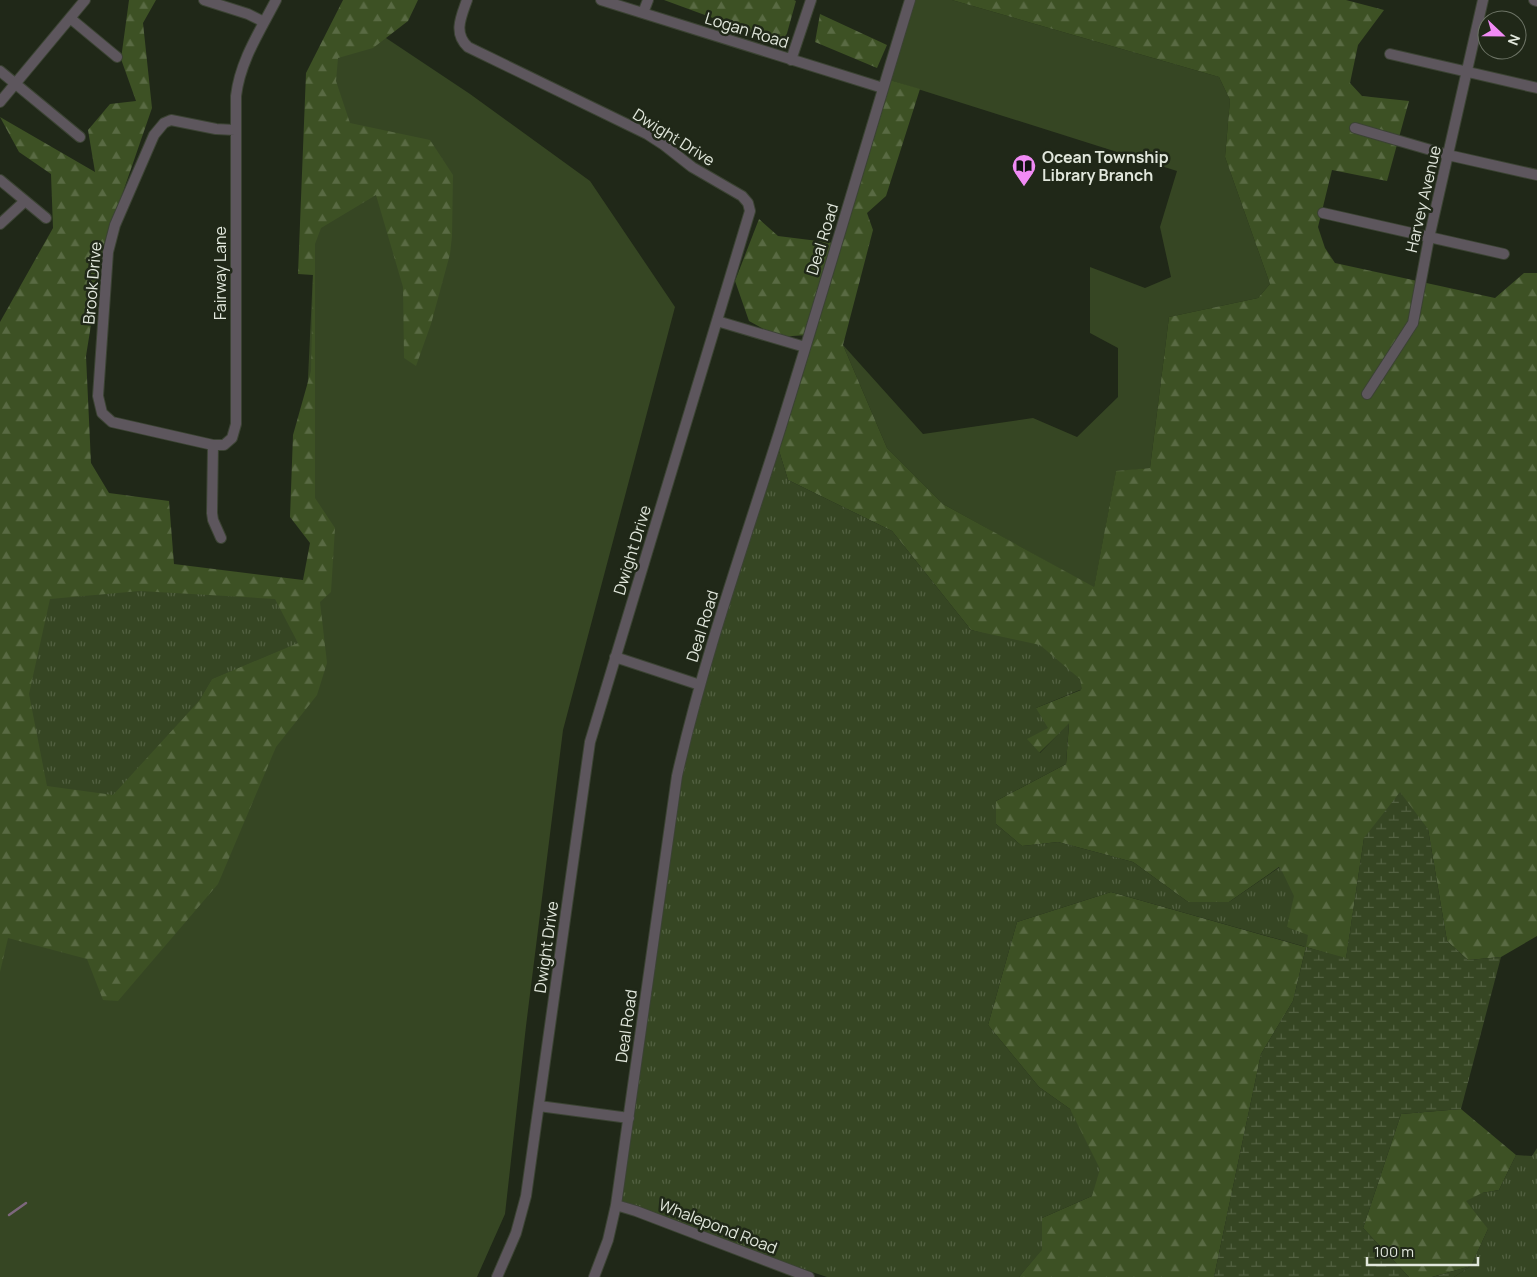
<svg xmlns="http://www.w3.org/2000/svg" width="1537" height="1277" font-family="Manrope,sans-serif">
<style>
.grass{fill:#364623}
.forest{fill:url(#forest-firs);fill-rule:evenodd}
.wetland{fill:url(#wetland-marsh)}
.park{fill:url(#park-tufts)}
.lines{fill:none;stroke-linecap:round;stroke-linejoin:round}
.stream{stroke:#7d677d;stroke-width:2.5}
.minor-casing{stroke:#3b4333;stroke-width:12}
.minor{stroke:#5d565d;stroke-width:10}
.labels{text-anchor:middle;stroke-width:5;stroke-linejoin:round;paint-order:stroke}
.street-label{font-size:16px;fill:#e1e7dc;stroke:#202818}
.poi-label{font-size:16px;font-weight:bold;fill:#e1e7dc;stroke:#202818;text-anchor:start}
</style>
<defs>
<pattern id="forest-firs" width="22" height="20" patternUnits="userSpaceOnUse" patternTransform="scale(1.25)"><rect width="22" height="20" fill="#3d5124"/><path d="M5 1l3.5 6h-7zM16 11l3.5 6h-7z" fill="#596a43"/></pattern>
<pattern id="wetland-marsh" width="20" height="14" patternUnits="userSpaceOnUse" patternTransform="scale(1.25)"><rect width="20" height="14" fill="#364623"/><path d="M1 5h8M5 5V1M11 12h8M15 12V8" fill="none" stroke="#536142"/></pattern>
<pattern id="park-tufts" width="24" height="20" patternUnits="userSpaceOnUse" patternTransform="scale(1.25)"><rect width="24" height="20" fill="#364623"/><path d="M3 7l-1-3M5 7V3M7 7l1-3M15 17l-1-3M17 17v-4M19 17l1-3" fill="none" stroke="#536142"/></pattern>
</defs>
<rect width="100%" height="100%" fill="#202818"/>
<path class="grass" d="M905 0H952L1219 77 1230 100 1225 157 1270 284 1258 298 1169 317 1150 468 1116 472 1094 588 943 504 887 448 843 345 923 434 1033 418 1077 437 1118 397V348L1090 333V267L1145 288 1171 277 1160 227 1177 171 883 78Z
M371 28 470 94 590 181 675 307 563 730 526 1026 505 1214 477 1277H0V919L26 685 321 585 302 503 324 43Z"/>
<path class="forest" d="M129 0H156L143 23 152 108 103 250 86 356 91 463 109 493 169 501 174 564 303 580 310 543 290 517 293 435 311 371 313 275 298 274 306 73 343 0H418L408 21 373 48 338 58 336 81 350 123 430 140 453 175 452 236 450 254 431 324 416 366 404 358 403 287 376 195 321 228 315 244V498L335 528 331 592 320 602 327 663 317 695 276 747 218 884 118 1001 103 1000 87 959 8 938 0 972V322L53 228 51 174 19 152 0 117 95 172 88 130 110 104 136 101 121 59ZM50 599 297 643 212 679 199 701Z
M664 0H794L796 1 784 44Z
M952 0H1346L1384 10 1358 45 1350 83 1362 96 1409 101 1387 181 1332 170 1318 227 1325 248 1335 263 1495 298 1524 273H1537V936L1501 957 1468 960 1447 941 1428 829 1364 838 1346 959 1306 947 1293 1001 1261 1054 1214 1277H1019L1041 1250 1042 1218 1092 1196 1070 1109 1039 1087 988 1025 1017 922 1111 892 1305 947 1287 927 1279 867 1229 902H1188L1133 862 1058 842 1022 846 996 824V801L1066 764 1069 724 1039 753 1026 739 1036 708 1081 690 1012 641 971 630 892 531 788 480 777 444 807 335 778 337 749 321 735 281 759 219 778 236 834 243 883 78 920 89 886 196 867 213 873 230 843 345 887 448 943 504 1094 587 1116 471 1150 468 1169 317 1258 298 1270 284 1225 157 1230 100 1219 77Z
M820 14 887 45 877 68 815 42Z
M1461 1109 1516 1155 1499 1190 1482 1193 1488 1229 1471 1266 1432 1277H1409L1363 1228 1401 1114Z"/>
<path class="wetland" d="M1400 792 1428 829 1447 941 1468 960 1501 957 1461 1109 1401 1114 1363 1228 1409 1277H1214L1261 1054 1293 1001 1306 947 1346 958 1364 838Z
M1471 1266 1454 1277H1432Z"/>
<path class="park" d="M777 444 788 480 892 531 971 630 1040 645 1080 679 1082 689 1036 708 1048 728 1027 739 1040 753 1069 723 1066 764 996 801V824L1022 846 1058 842 1133 862 1188 902H1229L1280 867 1294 896 1287 927 1308 935 1306 947 1111 892 1017 922 988 1025 1039 1087 1070 1109 1100 1169 1092 1196 1042 1218V1250L1019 1277H827L615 1206 679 762Z
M140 591 275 599 298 643 212 679 199 701 113 795 47 786 29 694 50 599Z
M1537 1148V1277H1454L1471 1266 1488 1229 1466 1201 1482 1193 1499 1190 1516 1155 1532 1156Z"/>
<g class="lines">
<path class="stream" d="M9 1215 26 1203"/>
<g class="minor-casing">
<path id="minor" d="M204 0 248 14 264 22
M467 0C461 17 453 33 468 47L647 134 664 145 692 167 742 196 748 203 750 211 590 742 526 1196 516 1233 497 1277
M601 0 883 88
M1534 0 1537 1
M643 13 648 0
M70 18 117 57
M1390 54 1537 88
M791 60 811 0
M0 71 80 137
M0 102 85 0
M1355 128 1448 155 1537 175
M235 130 216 129 171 120 164 123 154 135 115 225 108 252 98 396 102 413 112 422 213 445H224L232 438 236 424V96C240 61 260 31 276 0
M0 180 46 218
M1323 213 1504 254
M0 224 25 201
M717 321 805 347
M1367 394 1413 323 1429 238 1483 0
M213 445 212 513 213 520 221 538
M615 657 700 685
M539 1106 629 1118
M616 1205 636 1211 809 1277
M594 1277 608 1240 616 1205 677 776C703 660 743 547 779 433 824 289 866 144 910 0"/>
</g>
<use href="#minor" class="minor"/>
</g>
<defs>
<g id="library-pin" transform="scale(1.25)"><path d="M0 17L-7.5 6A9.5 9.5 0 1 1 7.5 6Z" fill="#f18bf5" stroke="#202818"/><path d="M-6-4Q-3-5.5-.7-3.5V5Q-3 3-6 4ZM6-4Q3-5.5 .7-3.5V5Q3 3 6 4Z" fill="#111"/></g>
</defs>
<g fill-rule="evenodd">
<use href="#library-pin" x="1024" y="166"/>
</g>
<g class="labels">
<g class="street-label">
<text transform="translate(747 30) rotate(17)" y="6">Logan Road</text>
<text transform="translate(674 137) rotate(32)" y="6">Dwight Drive</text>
<text transform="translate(1423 199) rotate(-77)" y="6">Harvey Avenue</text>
<text transform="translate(822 239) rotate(-73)" y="6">Deal Road</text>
<text transform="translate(220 273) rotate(-90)" y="6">Fairway Lane</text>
<text transform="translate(92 283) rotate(-85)" y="6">Brook Drive</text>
<text transform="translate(632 550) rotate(-73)" y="6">Dwight Drive</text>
<text transform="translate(702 626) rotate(-73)" y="6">Deal Road</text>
<text transform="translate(546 947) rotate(-82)" y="6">Dwight Drive</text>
<text transform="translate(626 1026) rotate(-82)" y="6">Deal Road</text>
<text transform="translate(718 1226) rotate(21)" y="6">Whalepond Road</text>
</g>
<g class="poi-label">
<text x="1042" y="163">Ocean Township<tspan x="1042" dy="18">Library Branch</tspan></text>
</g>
</g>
<g transform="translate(1502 35) rotate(112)"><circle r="24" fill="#202818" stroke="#6d7466"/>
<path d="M0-4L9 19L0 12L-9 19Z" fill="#f18bf5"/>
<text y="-8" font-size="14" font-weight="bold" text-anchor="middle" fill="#e1e7dc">N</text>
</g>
<path d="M1367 1257v8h111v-8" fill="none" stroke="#e1e7dc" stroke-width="2.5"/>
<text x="1374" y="1257" font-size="15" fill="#e1e7dc" stroke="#202818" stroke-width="4" paint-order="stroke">100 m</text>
</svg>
